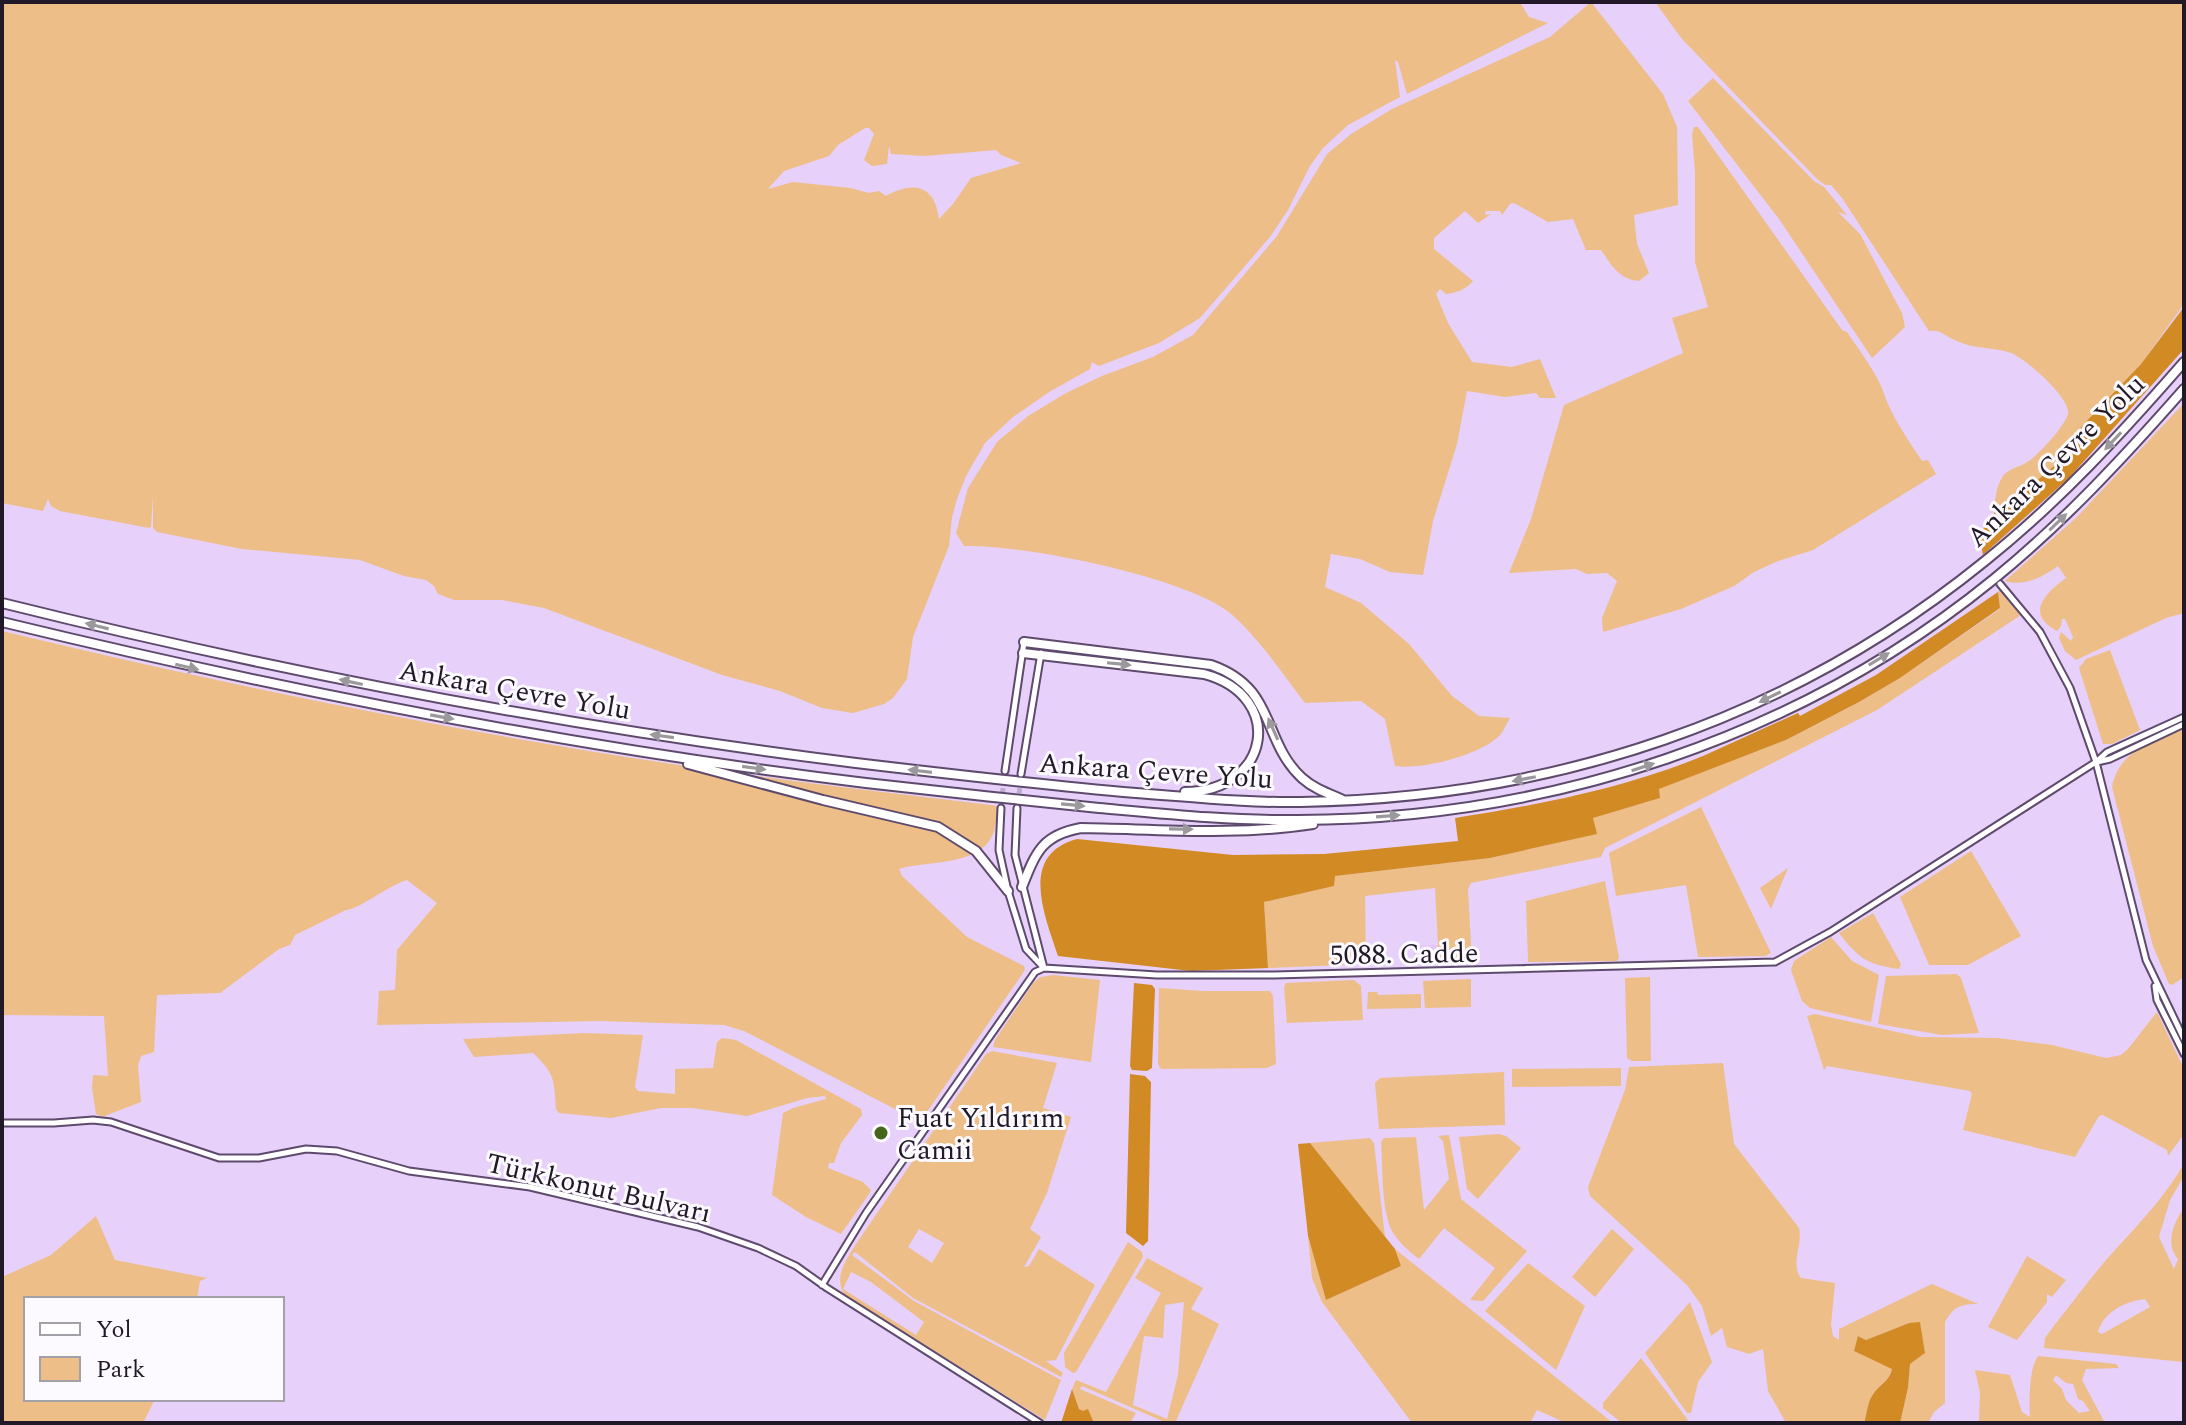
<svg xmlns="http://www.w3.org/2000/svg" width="2186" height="1425" font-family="Spectral,serif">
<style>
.built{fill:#e1c6f6}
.green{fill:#edbe87;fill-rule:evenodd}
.forest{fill:#d18a24}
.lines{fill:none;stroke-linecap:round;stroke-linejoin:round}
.tertiary-tunnel{stroke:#bfabcf;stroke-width:5;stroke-dasharray:5 2.5;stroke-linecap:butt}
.tertiary-casing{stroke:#5e4a6d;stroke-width:9}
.motorway-casing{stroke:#5e4a6d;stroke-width:12}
.tertiary{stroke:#fff;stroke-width:5}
.motorway{stroke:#fff;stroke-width:8}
.oneway{fill:#9b989e}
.poi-dot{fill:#46651b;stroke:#fcfafe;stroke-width:3}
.labels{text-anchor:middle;stroke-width:6;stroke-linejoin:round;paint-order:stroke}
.street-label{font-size:28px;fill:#211927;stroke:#fcfafe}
.poi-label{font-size:28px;fill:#211927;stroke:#fcfafe;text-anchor:start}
</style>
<rect width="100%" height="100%" fill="#e7d0f9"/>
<path class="built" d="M1438 945 1439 964H1415L1412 946Z"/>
<path class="green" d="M2 2H1524L1521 4 1529 17 1548 23 1407 94 1398 62 1395 60 1400 97 1348 125 1323 148 1310 166 1288 210 1270 237 1200 318 1159 343 1099 366 1092 362 1090 369 1049 392 1013 417 985 443 966 476 957 499 952 517 949 546 913 637 907 679 893 698 884 704 853 713 822 708 780 691 722 675 544 608 502 600H454L438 594 434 586 426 580 404 576 360 560 242 549 157 532 153 528V496L151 527 149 528 60 511 51 506 48 499 43 511 2 503ZM865 128H869L874 134 864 160 872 166 887 164 889 146 891 154 925 156 996 150 1001 155 1021 163 971 178 953 204 939 219C935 186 915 180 886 196L879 191 869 193 850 188 793 182 768 189 784 171 829 156 838 145Z
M1591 2 1663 94 1677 127 1678 205 1634 215 1637 244 1649 273 1639 281C1619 279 1612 266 1601 250H1586L1573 219 1548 222 1514 203 1510 204 1502 215 1500 211H1486L1485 215 1491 214 1478 223 1465 211 1434 238V249L1473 281C1467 289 1456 293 1446 294L1440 289 1436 294 1448 323 1472 362 1512 367 1540 359 1556 398H1540L1536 393 1505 397 1467 391 1457 444 1433 521 1423 575 1390 572 1360 559 1331 554 1325 587 1361 603 1409 644 1452 696 1479 716 1510 718C1507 723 1504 730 1500 735 1481 755 1422 770 1395 766L1385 719 1361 701 1305 703C1282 673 1259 638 1230 613 1186 577 1022 544 964 546L956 533 968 488 997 442 1028 416 1066 393 1102 376 1153 357 1193 335 1277 236 1327 154 1351 134 1392 109 1550 37Z
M1655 2H2184V304L2141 364 2082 426 2060 461 2007 506 1994 512C1995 500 1996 486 2003 476 2009 468 2021 467 2029 461 2039 454 2065 426 2068 414 2071 398 2025 358 2011 353 1994 347 1973 349 1957 341 1946 337 1941 329 1929 331L1842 198 1831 185H1825L1817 179 1682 39Z
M1713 78 1814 181 1824 187 1847 215 1838 212 1860 234 1902 313 1905 327 1872 358 1779 219 1688 101Z
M1694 127H1698L1842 330 1847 332C1857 347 1878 375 1883 391 1891 416 1907 438 1922 461L1928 460 1936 474 1813 550 1778 561 1754 572 1734 586 1681 609 1603 632 1602 618 1617 581 1607 573 1587 574 1576 569 1509 573 1531 519 1564 405 1683 353 1672 318 1708 307 1695 262V173L1692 134Z
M2184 403V613L2166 618 2076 660 2065 651 2059 638 2061 632 2071 641 2073 637 2065 619H2062L2061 626 2057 631C2024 613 2046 593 2066 578L2058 566C2043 577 2024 587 2005 581L2077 517Z
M2000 589 2022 612 2021 615 1877 710 1605 848 1601 857 1471 883 1468 889 1472 963 1439 964 1435 888 1365 896 1366 964 1268 968 1264 902 1334 886V876L1490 858 1596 834 1592 818 1660 798 1658 789 1786 740 1859 702 1900 678 2000 609 1998 592Z
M2 631C226 685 451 731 679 765 785 781 892 793 998 806 997 814 996 823 994 831 983 867 928 860 899 869L902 876 967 937 1024 966 1025 970 920 1122 744 1031 724 1025 600 1021 377 1025 379 991 395 990 397 950 437 903 407 880C387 886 360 909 346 910L295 935 290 945 279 949 220 993 157 995 154 1052 141 1056 138 1065 141 1102 102 1117 96 1114 92 1088 93 1075 108 1076 104 1016 2 1015Z
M2110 650 2140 730 2112 744H2103L2079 668 2086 659Z
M2184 729V977L2172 985 2169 984 2153 946 2112 787C2119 750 2153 742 2184 729Z
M1701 807 1771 953 1765 956 1698 957 1686 885 1616 896 1609 853Z
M1971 851 2021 936 1968 965H1929L1900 897Z
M1788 868 1771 909 1760 888Z
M1605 881 1619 958 1617 961 1528 962 1526 901Z
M1873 913 1901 964 1899 969C1868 965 1858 958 1839 933Z
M1831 937 1852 961 1879 975 1871 1022 1810 1008 1802 1001 1791 970 1794 961Z
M1957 974 1961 978 1979 1033 1942 1035 1878 1024 1886 976Z
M1053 975 1100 980 1091 1062 993 1047 995 1040 1034 982 1041 977Z
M1650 977 1651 1061H1632L1627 1058 1625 978Z
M1471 979V1007L1425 1008 1423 981Z
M1354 980 1361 986 1363 1020 1287 1023 1284 987 1286 983Z
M1159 988 1203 991H1270L1273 996 1276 1064 1267 1068 1161 1069 1158 1064Z
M1368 992H1377L1378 995 1421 994V1008L1367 1009Z
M2157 1012 2184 1069V1134L2168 1156 2167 1150 2103 1115 2099 1116 2075 1157 1963 1130 1972 1094 1970 1091 1827 1066 1824 1070 1807 1016 1815 1014 1920 1037 1998 1038 2052 1045 2106 1058 2121 1055 2128 1049Z
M584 1033 643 1035 635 1087 638 1091 675 1094V1069L713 1068 717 1042 722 1038 736 1040 861 1109 862 1115 841 1143 834 1163H829L828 1168 863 1182 871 1190 869 1194 841 1234 806 1217 772 1195 783 1113 793 1108 826 1099 825 1096 807 1098 747 1116 693 1108H661L611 1118 559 1113 556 1109C554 1079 555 1074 533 1053L474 1057 463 1039Z
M992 1051 1057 1063 1043 1108 1071 1117 1047 1193 1030 1229 1041 1237 1024 1267 1029 1266 1039 1249 1095 1285 1056 1360 1046 1361 1063 1373 1061 1377 913 1298 855 1252 852 1255 914 1301 1061 1380 1045 1420 845 1295C832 1277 848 1257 858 1241L986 1054ZM919 1229 944 1243 932 1263 908 1247ZM851 1272 871 1282 924 1322 916 1335 843 1289Z
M1723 1063 1734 1144 1799 1228C1803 1245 1790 1264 1801 1278L1835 1283 1831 1325 1833 1336 1839 1340V1329L1932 1284 1978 1304C1961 1304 1954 1306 1945 1322V1403L1934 1412 1928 1423H1900L1908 1388 1910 1364 1925 1353 1920 1323H1909L1866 1340 1859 1336 1854 1351 1892 1368C1890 1381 1878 1385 1872 1396 1867 1404 1867 1414 1864 1423H1786L1768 1391 1763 1349 1749 1354 1727 1347 1722 1328 1711 1336 1702 1306 1687 1285 1590 1196 1588 1187 1625 1090 1629 1067Z
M1621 1068V1086L1512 1087V1069Z
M1504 1072 1505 1125 1379 1129 1375 1083 1380 1078Z
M1499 1134 1506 1136 1521 1148 1478 1199 1467 1189 1459 1137Z
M1449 1135 1461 1199 1527 1251 1483 1301 1470 1300 1495 1268 1444 1228 1419 1259C1409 1251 1399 1243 1392 1231 1381 1209 1383 1167 1381 1142L1384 1138 1416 1137 1424 1210 1449 1179 1443 1141 1438 1136Z
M1370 1138 1374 1143 1385 1237 1310 1143Z
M2184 1164V1176L2170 1200 2159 1237 2174 1269 2178 1259C2165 1243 2173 1224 2184 1208V1362L2044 1348 2045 1338 2053 1327C2073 1302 2093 1274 2115 1250 2140 1223 2165 1196 2184 1164ZM2145 1299 2150 1307 2102 1334 2098 1332C2103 1312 2126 1301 2145 1299Z
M96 1216 115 1260 207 1278 200 1281 197 1299H26V1399H155L143 1423H2V1277L51 1255Z
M1612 1229 1634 1249 1595 1297 1572 1277Z
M1308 1236 1326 1300 1401 1266 1395 1249 1613 1423H1566L1537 1410 1530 1423H1412L1322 1302 1312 1278Z
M1128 1242 1142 1252 1143 1257 1076 1372 1073 1373 1065 1367 1064 1353Z
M2027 1256 2066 1280 2052 1297 2047 1294V1302L2017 1340 1988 1327Z
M1147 1258 1203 1288 1191 1309 1219 1324 1175 1423H1167L1082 1386 1080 1389 1136 1413 1130 1423H1094L1088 1409 1083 1412 1079 1409 1072 1389 1076 1380 1106 1392 1161 1293 1135 1278ZM1184 1302 1178 1375 1167 1419 1133 1405 1144 1336 1163 1338 1165 1305Z
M1528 1263 1585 1306 1556 1370 1485 1311Z
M1690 1302 1712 1362 1698 1382 1691 1413H1687L1645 1353Z
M2038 1356 2116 1364 2119 1368 2086 1369 2082 1380 2105 1423H1979L1980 1393 1975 1370 2010 1375 2022 1412 2030 1417C2029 1402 2029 1368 2038 1356ZM2056 1375 2066 1383 2073 1384 2078 1399 2083 1401 2090 1411 2079 1413 2066 1400 2062 1389 2053 1380Z
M1641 1358 1688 1420 1683 1423H1622L1603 1408V1403Z"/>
<path class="forest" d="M2184 307V349L2069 478 1983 555 1980 538 1985 525 1990 527 1994 525V512L2007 506 2060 461 2082 426 2141 364Z
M1998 592 2000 608 1900 678 1859 702 1786 740 1659 789 1660 798 1593 818 1597 834 1490 858 1335 876 1334 886 1264 902 1268 968 1191 971 1058 956C1045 916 1018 855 1077 839L1233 855 1324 854 1458 841 1455 818C1539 805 1625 788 1703 756 1735 742 1766 727 1798 713L1800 716 1876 675Z
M1134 983 1152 985 1155 989 1152 1068 1147 1071 1132 1070 1130 1066Z
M1130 1074 1145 1076 1151 1082 1148 1241 1143 1246 1126 1233Z
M1310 1143 1395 1249 1401 1266 1326 1300 1308 1236 1298 1144Z
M1920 1322 1925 1353 1910 1364 1908 1388 1900 1423H1864C1867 1414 1867 1404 1872 1396 1878 1385 1890 1381 1892 1369L1854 1351 1858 1336 1866 1340 1909 1323Z
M1072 1389 1079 1409 1083 1411 1088 1409 1094 1423H1061Z"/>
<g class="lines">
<path class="tertiary-tunnel" d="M1001 808 1005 771
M1017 808 1021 781"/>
<g class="tertiary-casing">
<path id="tertiary" d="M2000 584 2040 632 2070 688 2096 762 2146 960 2184 1039
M2097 762 2110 759 2184 724
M1005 771 1024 642
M1021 774 1041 653
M1001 808 999 850 1008 891 1026 949 1044 968
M1017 808 1015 855 1044 968
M2155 986 2157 1000 2184 1054
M2 1123H54L93 1120 111 1122 219 1158H259L306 1149 337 1151 409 1171 530 1187 698 1227 758 1248 796 1266 827 1288 1040 1423
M822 1285 866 1213 1035 972 1044 968 1157 975H1274L1775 962 1830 932 2096 762 2107 752 2184 717"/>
</g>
<g class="motorway-casing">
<path id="motorway" d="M2 603C284 673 568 727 856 763 949 774 1043 785 1136 793 1191 797 1246 803 1301 802 1553 798 1788 721 1985 561 2059 502 2122 433 2184 362
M2 622C287 691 575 748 866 783 944 792 1021 800 1099 808 1165 814 1232 821 1298 820 1548 819 1799 738 1994 579 2063 523 2125 456 2184 389
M1024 642 1211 665C1277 688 1261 740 1302 778 1313 788 1327 793 1341 799
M1023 653 1204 674C1286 696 1271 791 1185 792
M688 764 823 800 938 827 976 851 1008 891
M1022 887C1036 852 1042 835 1081 828 1157 829 1237 836 1313 824"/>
</g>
<use href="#tertiary" class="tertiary"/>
<use href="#motorway" class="motorway"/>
</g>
<defs><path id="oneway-solid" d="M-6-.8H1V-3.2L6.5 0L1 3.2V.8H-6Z" transform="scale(2)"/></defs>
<g class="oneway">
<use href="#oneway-solid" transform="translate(2113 441) rotate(133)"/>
<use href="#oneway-solid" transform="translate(2058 522) rotate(-44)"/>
<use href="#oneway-solid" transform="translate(97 626) rotate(-166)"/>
<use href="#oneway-solid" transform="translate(1879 659) rotate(-31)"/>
<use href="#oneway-solid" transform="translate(1119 664) rotate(6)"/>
<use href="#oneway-solid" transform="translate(187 667) rotate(13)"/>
<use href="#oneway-solid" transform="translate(351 682) rotate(-168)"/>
<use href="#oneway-solid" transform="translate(1770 697) rotate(154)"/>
<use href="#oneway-solid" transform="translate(442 717) rotate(10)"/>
<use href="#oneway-solid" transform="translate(1273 729) rotate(-114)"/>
<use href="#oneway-solid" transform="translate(662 736) rotate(-172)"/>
<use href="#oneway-solid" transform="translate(1643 767) rotate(-18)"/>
<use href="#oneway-solid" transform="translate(754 768) rotate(8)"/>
<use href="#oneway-solid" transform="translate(920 771) rotate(-173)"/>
<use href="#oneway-solid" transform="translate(1524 779) rotate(169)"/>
<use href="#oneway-solid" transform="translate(1073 805) rotate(5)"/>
<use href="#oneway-solid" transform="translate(1388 816) rotate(-4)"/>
<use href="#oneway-solid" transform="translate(1181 829) rotate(1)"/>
</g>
<circle class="poi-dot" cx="881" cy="1133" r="8"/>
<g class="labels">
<g class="street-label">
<text transform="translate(2055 460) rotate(-44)" y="10">Ankara Çevre Yolu</text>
<text transform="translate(515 689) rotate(10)" y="10">Ankara Çevre Yolu</text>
<text transform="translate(1156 770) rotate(4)" y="10">Ankara Çevre Yolu</text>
<text transform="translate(1404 953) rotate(-1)" y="10">5088. Cadde</text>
<text transform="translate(599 1187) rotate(13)" y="10">Türkkonut Bulvarı</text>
</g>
<g class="poi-label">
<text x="897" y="1127">Fuat Yıldırım<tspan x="897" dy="32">Camii</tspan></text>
</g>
</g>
<rect width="2186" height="1425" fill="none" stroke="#211927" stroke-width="8"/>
<rect x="24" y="1297" width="260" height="104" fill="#fcfafe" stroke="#a4a0a8" stroke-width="2"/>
<rect x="40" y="1323" width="40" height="12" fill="#ffffff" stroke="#a4a0a8" stroke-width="2"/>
<text x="96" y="1337" font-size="24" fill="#211927">Yol</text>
<rect x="40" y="1357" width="40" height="24" fill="#edbe87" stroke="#a4a0a8" stroke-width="2"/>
<text x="96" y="1377" font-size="24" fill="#211927">Park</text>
</svg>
